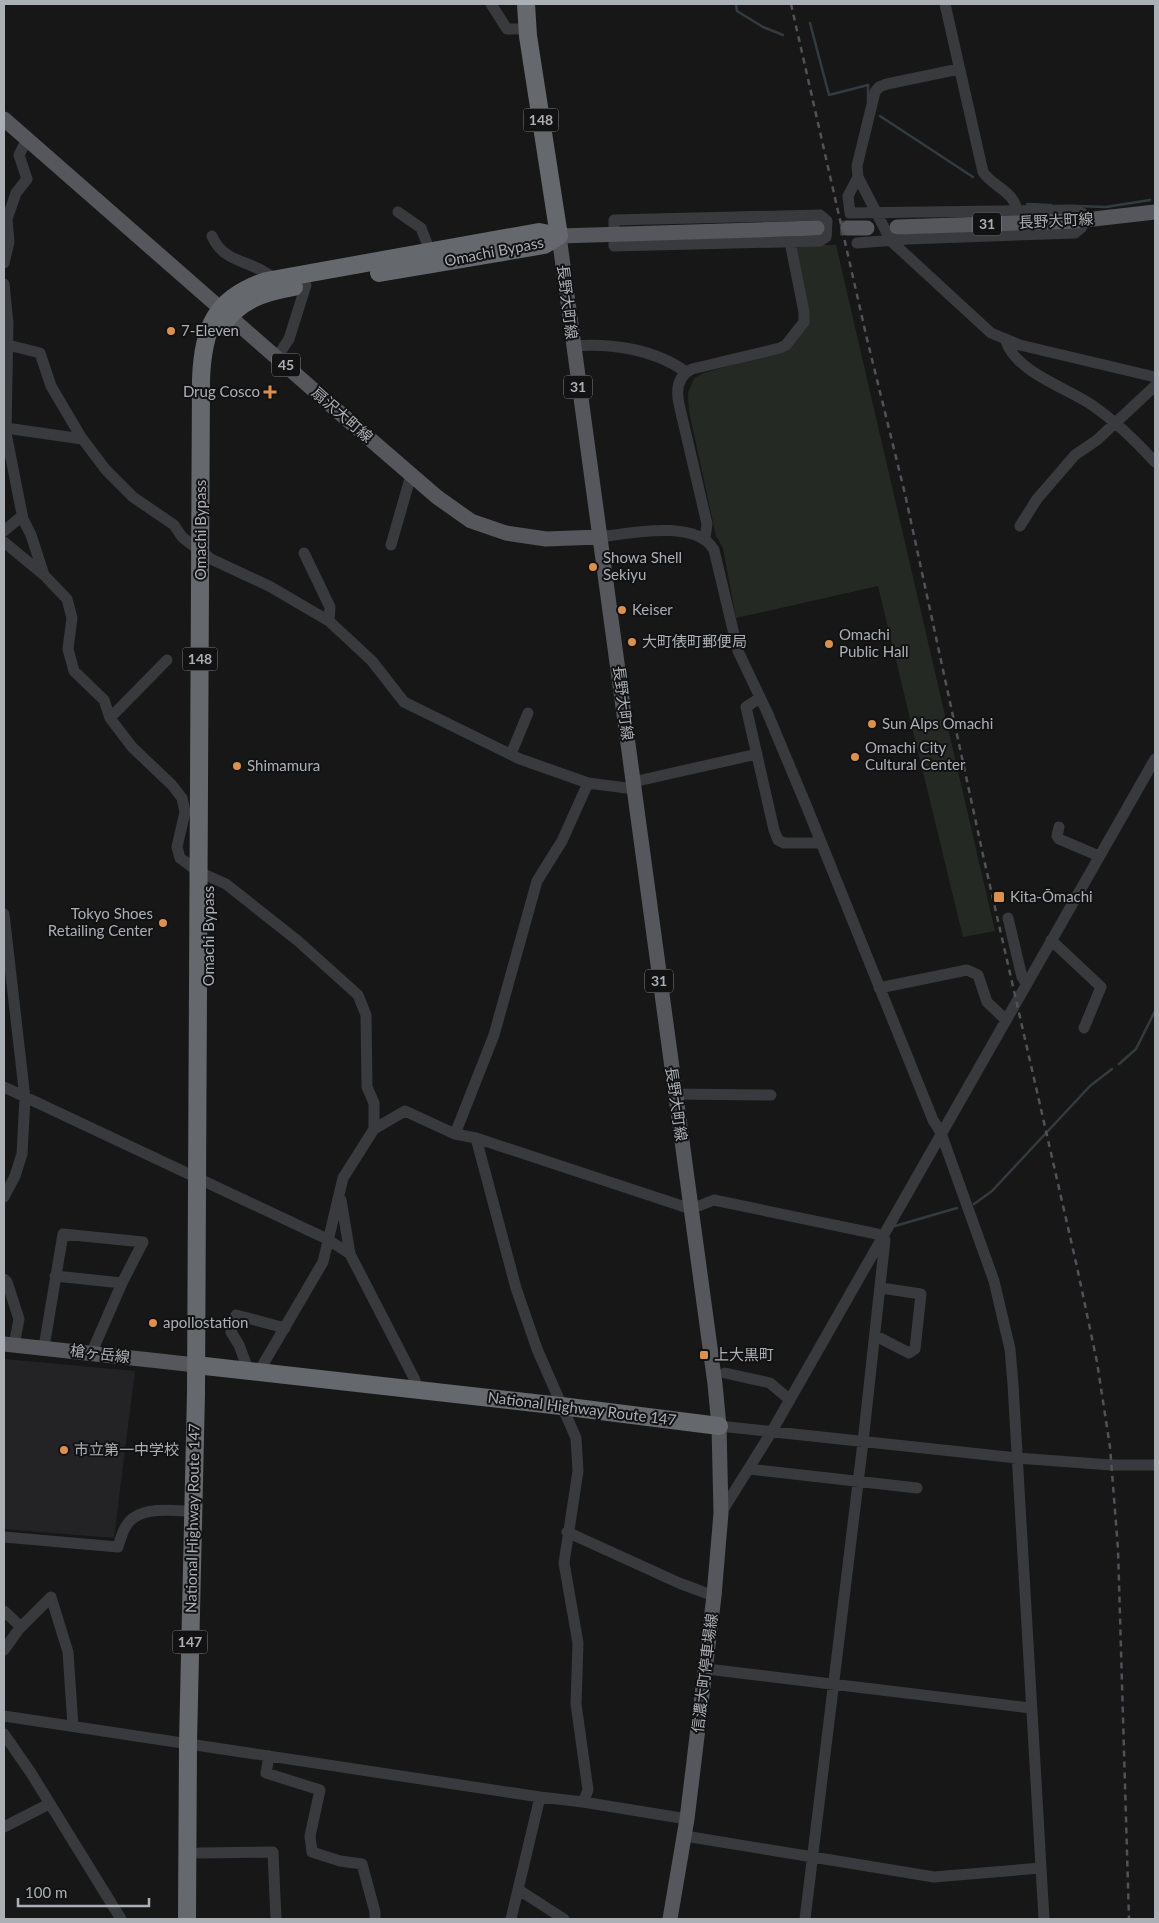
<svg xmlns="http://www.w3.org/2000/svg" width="1159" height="1923" font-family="Lato,'Noto Sans JP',sans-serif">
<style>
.built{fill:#232325}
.green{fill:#242a23}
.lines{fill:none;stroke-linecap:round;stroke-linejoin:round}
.stream{stroke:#323c40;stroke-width:2.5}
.major-tunnel{stroke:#353638;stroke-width:15;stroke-dasharray:15 8;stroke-linecap:butt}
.minor{stroke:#383a3d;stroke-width:11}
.major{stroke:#55575c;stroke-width:15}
.highway{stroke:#65696d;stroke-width:18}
.rail{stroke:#505256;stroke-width:2.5;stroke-dasharray:6 5;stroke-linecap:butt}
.poi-dot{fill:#db914d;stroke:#121213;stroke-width:2}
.labels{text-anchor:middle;stroke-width:4;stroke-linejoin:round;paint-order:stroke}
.shield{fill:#121213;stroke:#7d8186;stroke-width:1}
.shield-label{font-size:14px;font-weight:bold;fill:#abb0b7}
.street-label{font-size:15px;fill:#abb0b7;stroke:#121213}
.poi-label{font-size:15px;fill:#abb0b7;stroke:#121213;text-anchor:start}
</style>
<rect width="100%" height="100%" fill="#171718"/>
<path class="built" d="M4 1359 135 1371 114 1538 4 1529Z"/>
<path class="green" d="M799 245H836L995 931 963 937 878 586 736 618 723 548 716 536 689 411 688 393 694 378 704 373 787 349 808 322 796 249Z"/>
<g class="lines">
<path class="stream" d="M736 4 737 11 763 27 783 35
M810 23 829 95 868 85V101
M880 116 973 177
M1027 204 1051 205
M1076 206 1106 207 1150 200
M1119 1064 1136 1049 1155 1011
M974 1204 992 1191 1090 1086 1112 1069
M895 1226 957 1208"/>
<path class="major-tunnel" d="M817 228H848"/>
<path class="minor" d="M491 4 507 29H528
M945 4 983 172C993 187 1014 191 1017 211
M959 69 887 84 879 87 875 92 857 166 858 177 891 241 991 333 1020 345 1155 377
M398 212 421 228 430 251
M820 215 827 221 826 237 820 241 614 246V220Z
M212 236C224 265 255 260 274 279
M857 243 908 239 1075 233 1082 227V213L1074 210 850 213 848 196 858 177
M4 263 9 242 7 219 16 193 27 179 19 155 27 139
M4 284 8 323 6 433 23 519 31 535 44 575 67 599 72 618 68 649 74 671 104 700 110 718 132 747 172 785 182 798 185 812 177 847 180 858 199 872 226 884 298 941 358 995 366 1015 367 1087 374 1103V1129L343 1178 323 1262 258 1373
M1006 341C1016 372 1067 388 1092 405 1115 421 1136 441 1155 462
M4 344 40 353 51 386 81 437 106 470 133 497 174 525 182 537 211 559 269 586 329 621 372 661 404 702 520 759 588 783 634 789
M573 346C610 343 655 349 686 372
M277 357 289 339 306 285
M6 428 82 439
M1020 526 1037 499 1075 455 1097 440 1155 386
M4 531 22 516
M600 537C630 533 697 519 714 550L738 651 767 712 806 805 933 1120 941 1133 994 1281 1010 1349 1013 1384 1044 1919
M705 538 707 524 679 404C676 390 677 376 692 369L780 348 786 345 804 322V312L790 242
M4 542 44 575
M391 545 411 475
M304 553 330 607 329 621
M760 698 746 707 774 830 778 840 784 843H821
M110 718 167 660
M511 754 528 713
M633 782 757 754
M1059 827 1057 836 1059 839 1099 856
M4 914 25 1098 22 1154 15 1176 4 1197
M1008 918 1022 977 1026 983
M1051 940 1101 987 1084 1028
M879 988 967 970 978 975 987 1002 1005 1019
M4 1087 327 1239 350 1254
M674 1094 771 1095
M374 1129 405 1111 455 1134 476 1138 691 1209 714 1200 877 1234 885 1240 863 1442 805 1919
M455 1134 494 1035 537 881 562 841 588 783
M476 1138 516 1288 537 1349 576 1438 578 1471 564 1563 578 1643 576 1704 588 1790 583 1802
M341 1200 350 1254 415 1380 417 1391
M55 1276 122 1283
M4 1279 7 1282 19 1319 14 1345
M876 1336 909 1353 915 1349 921 1294 881 1288
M44 1347 63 1234 143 1242 122 1283 91 1354
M249 1372 239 1345 231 1332 236 1315 285 1328
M725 1373 770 1383 790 1400
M719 1426 1017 1458 1111 1465H1155
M749 1469 917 1488
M721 1513 772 1431 1155 759
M567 1532 679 1583 714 1596
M4 1537 118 1547C121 1537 125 1522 135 1517 150 1507 176 1511 193 1511
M4 1611 21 1627
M4 1650 19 1629 51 1597 68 1652 73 1726
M707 1669 1031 1708
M4 1716 540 1797 583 1802 687 1819
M4 1734 31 1773 121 1919
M269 1756 266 1773 320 1790 310 1836 312 1852 340 1861 362 1864 375 1912V1919
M4 1827 49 1804
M685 1836 934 1877 1041 1868
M199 1853 273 1852 276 1919
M519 1890 564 1919
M511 1919 540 1797"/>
<path class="major" d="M4 119 341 414 437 497 471 521 506 533 546 539 600 537
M897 227 1076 221 1155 212
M848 228H867
M4 1344 196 1365
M670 1919 687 1819 714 1596 721 1513 719 1426 715 1384 559 236 817 228"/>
<path class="highway" d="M526 4 528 36 559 236
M379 273 544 245 559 236
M222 327C238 300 265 292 294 287
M196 1365 561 1406 719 1426
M187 1919 188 1743 196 1393 201 379C203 328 215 298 266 281L539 232 559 236"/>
<path class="rail" d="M791 4 867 339 905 494 983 855 1077 1267 1097 1362 1110 1447 1118 1549 1129 1919"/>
</g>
<g class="poi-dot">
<circle cx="171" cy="331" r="5"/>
<path d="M267.5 384.5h5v5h5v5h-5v5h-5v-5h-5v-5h5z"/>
<circle cx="593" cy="567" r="5"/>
<circle cx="622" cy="610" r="5"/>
<circle cx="632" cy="642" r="5"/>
<circle cx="829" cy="644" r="5"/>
<circle cx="872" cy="724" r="5"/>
<circle cx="855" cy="757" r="5"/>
<circle cx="237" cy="766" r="5"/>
<rect x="993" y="891" width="12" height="12" rx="2.5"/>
<circle cx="163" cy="923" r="5"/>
<circle cx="153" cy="1323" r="5"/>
<rect x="699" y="1350" width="10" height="10" rx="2.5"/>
<circle cx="64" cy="1450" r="5"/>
</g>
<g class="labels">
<g class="shield">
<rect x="523.5" y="108.5" width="35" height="23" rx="4"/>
<rect x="973" y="212.5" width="28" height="23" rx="4"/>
<rect x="272" y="353.5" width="28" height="23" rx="4"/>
<rect x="564" y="375.5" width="28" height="23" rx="4"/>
<rect x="182.5" y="647.5" width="35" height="23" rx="4"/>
<rect x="645" y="969.5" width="28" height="23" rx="4"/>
<rect x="172.5" y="1630.5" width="35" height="23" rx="4"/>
</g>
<g class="shield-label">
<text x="541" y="125">148</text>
<text x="987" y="229">31</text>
<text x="286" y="370">45</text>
<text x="578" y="392">31</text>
<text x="200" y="664">148</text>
<text x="659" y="986">31</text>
<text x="190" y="1647">147</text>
</g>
<g class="street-label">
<text transform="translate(1056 221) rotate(-3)" y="5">長野大町線</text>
<text transform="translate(494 252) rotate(-11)" y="5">Omachi Bypass</text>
<text transform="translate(567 302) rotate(83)" y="5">長野大町線</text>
<text transform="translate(342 415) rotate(41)" y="5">扇沢大町線</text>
<text transform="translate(201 530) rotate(-90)" y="5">Omachi Bypass</text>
<text transform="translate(623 703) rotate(83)" y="5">長野大町線</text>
<text transform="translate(209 936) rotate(-90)" y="5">Omachi Bypass</text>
<text transform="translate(676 1104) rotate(82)" y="5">長野大町線</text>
<text transform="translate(100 1354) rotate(7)" y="5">槍ヶ岳線</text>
<text transform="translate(582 1409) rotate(7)" y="5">National Highway Route 147</text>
<text transform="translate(193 1518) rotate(-89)" y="5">National Highway Route 147</text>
<text transform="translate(705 1673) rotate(-83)" y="5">信濃大町停車場線</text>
</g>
<g class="poi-label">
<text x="181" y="336">7-Eleven</text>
<text x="260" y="397" text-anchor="end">Drug Cosco</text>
<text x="603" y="563">Showa Shell<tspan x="603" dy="17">Sekiyu</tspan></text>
<text x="632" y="615">Keiser</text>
<text x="839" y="640">Omachi<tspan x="839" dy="17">Public Hall</tspan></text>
<text x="642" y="647">大町俵町郵便局</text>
<text x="882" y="729">Sun Alps Omachi</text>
<text x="865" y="753">Omachi City<tspan x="865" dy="17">Cultural Center</tspan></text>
<text x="247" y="771">Shimamura</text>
<text x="1010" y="902">Kita-Ōmachi</text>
<text x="153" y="919" text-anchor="end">Tokyo Shoes<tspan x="153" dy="17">Retailing Center</tspan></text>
<text x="163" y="1328">apollostation</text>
<text x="714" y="1360">上大黒町</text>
<text x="74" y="1455">市立第一中学校</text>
</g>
</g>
<rect width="1159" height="1923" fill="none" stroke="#abb0b7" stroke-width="10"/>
<path d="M18 1898v8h131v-8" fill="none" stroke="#abb0b7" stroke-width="2.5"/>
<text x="25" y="1898" font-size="15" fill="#abb0b7" stroke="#121213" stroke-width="4" paint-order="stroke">100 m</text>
</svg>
